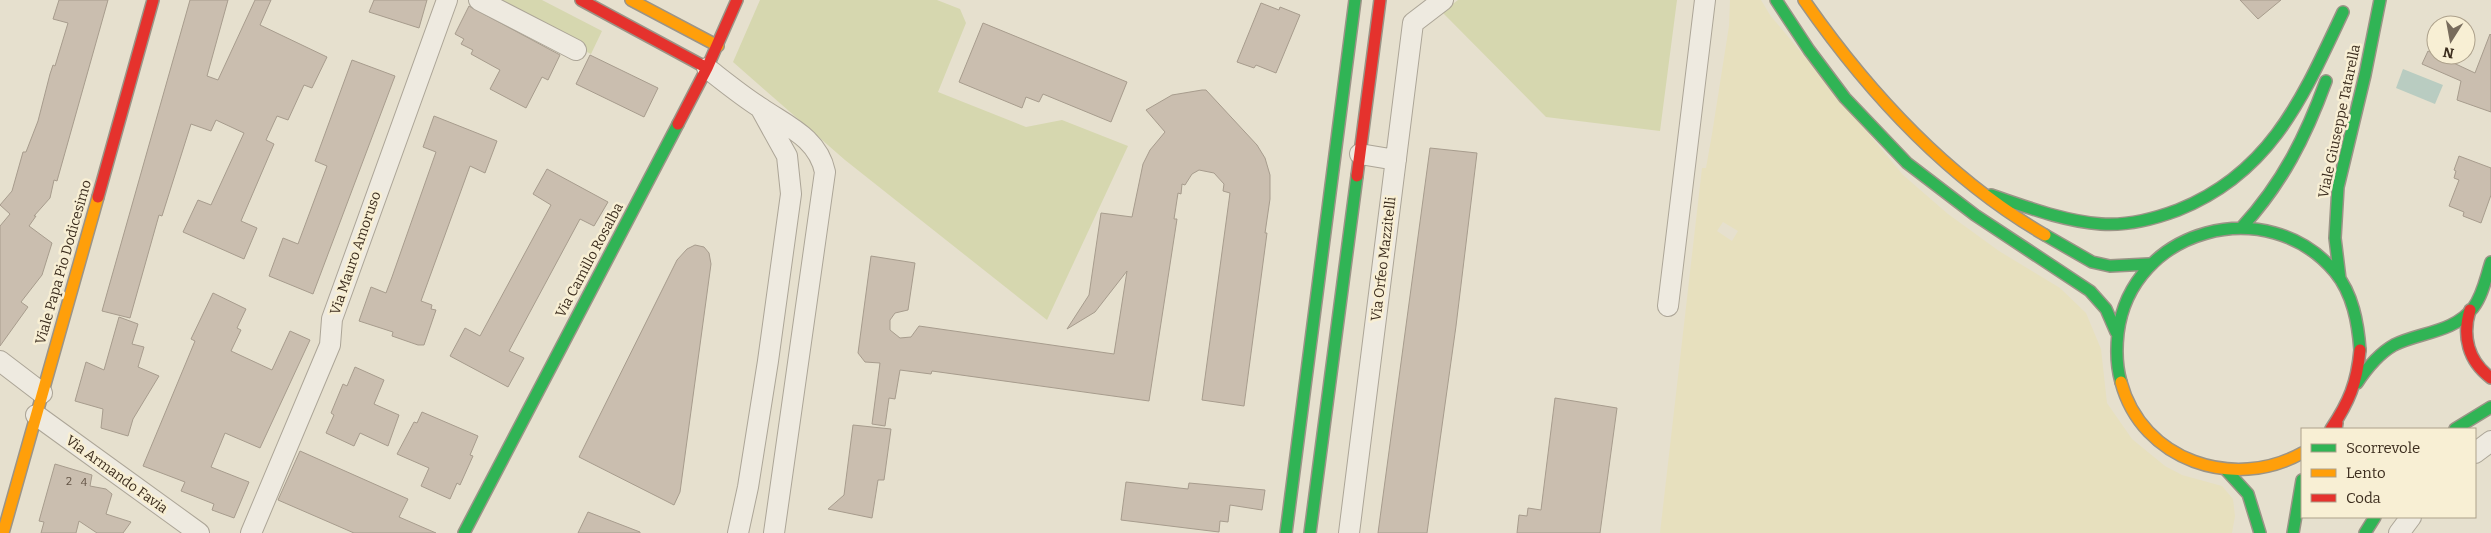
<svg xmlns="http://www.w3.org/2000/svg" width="2491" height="533" font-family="Bitter,serif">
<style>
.farmland{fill:#e7e0be;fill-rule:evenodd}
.green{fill:#d6d7af}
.water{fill:#b9ccc1}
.building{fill:#cabeaf;stroke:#a79c8d}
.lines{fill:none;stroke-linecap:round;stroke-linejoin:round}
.street-casing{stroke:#aca597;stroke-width:22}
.fast-casing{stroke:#9b9487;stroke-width:14}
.slow-casing{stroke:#9b9487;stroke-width:14}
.jam-casing{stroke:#9b9487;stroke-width:14}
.street{stroke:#eeeae0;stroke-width:20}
.fast{stroke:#30b455;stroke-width:11}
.slow{stroke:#ff9f0a;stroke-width:11}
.jam{stroke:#e5322d;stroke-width:11}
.labels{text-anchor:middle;stroke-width:5;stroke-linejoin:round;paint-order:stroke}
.number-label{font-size:11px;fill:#605142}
.street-label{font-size:14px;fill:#3c2d1e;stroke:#f8efd4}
</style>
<rect width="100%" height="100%" fill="#e6e0ce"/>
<path class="farmland" d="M1730 0H1761L1770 15 1903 175 1948 214 1999 251 2060 288 2086 313 2101 349 2107 403 2132 439 2165 466 2182 475 2222 486 2233 499 2235 516 2232 533H1660L1702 168H1706L1712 134 1729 26ZM1723 222 1738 231 1732 241 1717 231Z"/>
<path class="green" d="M484 0H542L602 31 591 54Z
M760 0H937L960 9 966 23 938 92 1026 127 1062 120 1128 146 1047 320 845 160 733 62Z
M1458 0H1677L1660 131 1546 117 1442 12Z"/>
<path class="water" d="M2403 69 2443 85 2435 104 2396 88Z"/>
<path class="building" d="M59 0H108L57 181 54 180 50 198 34 216H36L29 226 52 243 42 275 21 302 28 307 0 346V226L10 214 0 205 12 191 23 152H26L38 121 50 74 53 65 55 66 68 23 53 19Z
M190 0H228L207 76 218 80 255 0H271L260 25 327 57 312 88 304 85 288 120 277 116 266 140 274 144 241 221 257 228 244 259 183 232 198 200 211 205 244 133 216 120 211 131 191 124 162 216 159 215 130 318 102 311Z
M374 0H427L419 28 369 12Z
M2240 0H2281L2258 19Z
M1261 3 1279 10 1280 7 1300 15 1276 73 1256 65 1254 68 1237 62Z
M469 6 560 55 548 80 542 77 526 108 490 89 500 70 471 54 473 50 461 44 464 39 455 34Z
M983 23 1127 82 1111 122 1043 94 1039 102 1026 97 1022 108 959 82Z
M2490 34 2491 35V112L2457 100 2461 81 2422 64 2428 51 2475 73Z
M590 55 658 88 644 117 576 84Z
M352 60 395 76 313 294 269 276 283 238 298 244 327 166 315 161Z
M1202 90H1206L1257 145 1265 158 1270 175V199L1265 233H1267L1244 406 1202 400 1230 193 1223 191 1224 184 1214 173 1199 170 1192 174 1185 185 1182 184 1181 194 1178 193 1174 219H1177L1149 401 932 371 931 374 900 370 895 399 889 398 885 426 872 424 880 363 865 362 858 353 871 256 915 263 908 310 895 313 890 320V330L900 338 911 337 919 326 1114 354 1127 271 1095 312 1067 329 1089 295 1101 213 1132 217 1143 164 1150 150 1165 132 1146 110 1172 95Z
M434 116 497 141 485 173 470 166 421 301 432 305 431 309 436 310 424 345H418L392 336 393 332 359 321 371 287 386 293 392 277 436 152 423 147Z
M1430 148 1477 153 1456 326 1427 533H1378Z
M2459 156 2491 168V195L2481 223 2463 216 2464 212 2449 206 2459 180 2454 178 2456 171 2454 170Z
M547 169 608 202 594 226 580 219 509 351 524 358 508 387 450 356 465 328 480 336 551 205 533 194Z
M695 245 704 247 709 253 711 264 680 492 674 505 579 457 677 260 687 249Z
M213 293 246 309 237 328 241 330 231 351 272 370 290 331 310 340 260 448 225 433 211 467 249 482 234 518 212 510 214 504 181 491 185 482 143 466 195 341 191 339Z
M119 317 138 324 132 344 144 347 138 367 159 376 133 419 128 436 101 428 103 409 75 401 86 362 104 370Z
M355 367 384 380 374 404 399 415 388 446 360 433 354 446 326 433 334 415 331 413 343 384 347 386Z
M1555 398 1617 408 1600 533H1517L1519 515 1527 516 1528 508 1541 510Z
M422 412 478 436 470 455 473 456 460 485 457 483 450 499 421 486 429 468 397 454 414 422 417 423Z
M853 425 891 429 884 480H878L872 518 828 509 844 495Z
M300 451 408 499 399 517 436 533H354L278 500Z
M55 464 92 475 90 486 106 489 112 494 106 514 131 522 123 533H97L79 521 76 533H41L44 522 39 521Z
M1126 482 1188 489 1189 483 1265 490 1262 510 1230 505 1228 522 1220 521 1219 532 1121 520Z
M588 512 640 532V533H578Z"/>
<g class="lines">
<g class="street-casing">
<path id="street" d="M479 0 576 50
M707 68C725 82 742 96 761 108 787 126 818 138 825 172L774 533
M1360 154 1396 160
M1668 306 1705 0
M0 361 42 393
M36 415 199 533
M2475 453 2491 441
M251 533 330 345 332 319 447 0
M738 533 748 487 768 361 791 194 787 156 761 109
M1349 533 1413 23 1443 0
M2399 533 2411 517"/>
</g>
<g class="fast-casing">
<path id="fast" d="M1776 0 1809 50 1845 98 1907 163 1975 215 2090 291 2106 309 2116 332
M1991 195C2027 207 2063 221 2101 224 2127 226 2154 219 2178 210 2271 173 2303 97 2343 12
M2242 227C2282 184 2306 136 2326 81
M2045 235 2092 262 2110 266 2149 264
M2340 279 2335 238 2338 187 2365 75 2380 0
M2121 382C2116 365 2116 351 2118 333 2131 228 2268 192 2335 272 2353 294 2358 323 2360 350
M2357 383C2367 368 2378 354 2394 345 2420 332 2453 333 2473 308 2483 295 2486 277 2491 262
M2455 429 2491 407
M2227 471 2248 494 2260 533
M464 533 678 124
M1286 533 1355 0
M1310 533 1357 176
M2293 533 2302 480
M2365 533 2375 517"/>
</g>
<g class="slow-casing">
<path id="slow" d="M631 0 718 46
M1804 0C1868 92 1947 178 2045 235
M2121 382C2142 461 2234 491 2302 453
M3 533 98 197"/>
</g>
<g class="jam-casing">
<path id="jam" d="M581 0 707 68
M678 124 707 68 737 0
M1357 176 1380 0
M98 197 153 0
M2470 310C2462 336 2468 361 2491 378
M2331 429C2349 402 2357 383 2360 350
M2336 429 2337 423"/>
</g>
<use href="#street" class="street"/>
<use href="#fast" class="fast"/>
<use href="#slow" class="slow"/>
<use href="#jam" class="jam"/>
</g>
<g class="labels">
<g class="number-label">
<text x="69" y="485">2</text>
<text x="84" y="486">4</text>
</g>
<g class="street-label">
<text transform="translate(2339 121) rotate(-78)" y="5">Viale Giuseppe Tatarella</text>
<text transform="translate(355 253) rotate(-71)" y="5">Via Mauro Amoruso</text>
<text transform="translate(1383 259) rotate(-83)" y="5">Via Orfeo Mazzitelli</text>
<text transform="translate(589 260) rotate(-62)" y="5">Via Camillo Rosalba</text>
<text transform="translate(63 262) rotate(-74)" y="5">Viale Papa Pio Dodicesimo</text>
<text transform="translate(117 474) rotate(36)" y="5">Via Armando Favia</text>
</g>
</g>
<rect x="2301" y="428" width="175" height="90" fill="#f8efd4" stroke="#ada18b"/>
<rect x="2311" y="444" width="25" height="8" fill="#30b455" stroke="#ada18b"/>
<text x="2346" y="453" font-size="15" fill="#3c2d1e">Scorrevole</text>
<rect x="2311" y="469" width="25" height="8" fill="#ff9f0a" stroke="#ada18b"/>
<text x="2346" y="478" font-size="15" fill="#3c2d1e">Lento</text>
<rect x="2311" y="494" width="25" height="8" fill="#e5322d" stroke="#ada18b"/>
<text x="2346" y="503" font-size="15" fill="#3c2d1e">Coda</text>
<g transform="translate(2451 40) rotate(191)"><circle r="24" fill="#f8efd4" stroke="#ada18b"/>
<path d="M0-4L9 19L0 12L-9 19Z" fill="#786c5c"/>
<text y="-8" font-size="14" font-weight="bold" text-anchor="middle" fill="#3c2d1e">N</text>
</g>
</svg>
